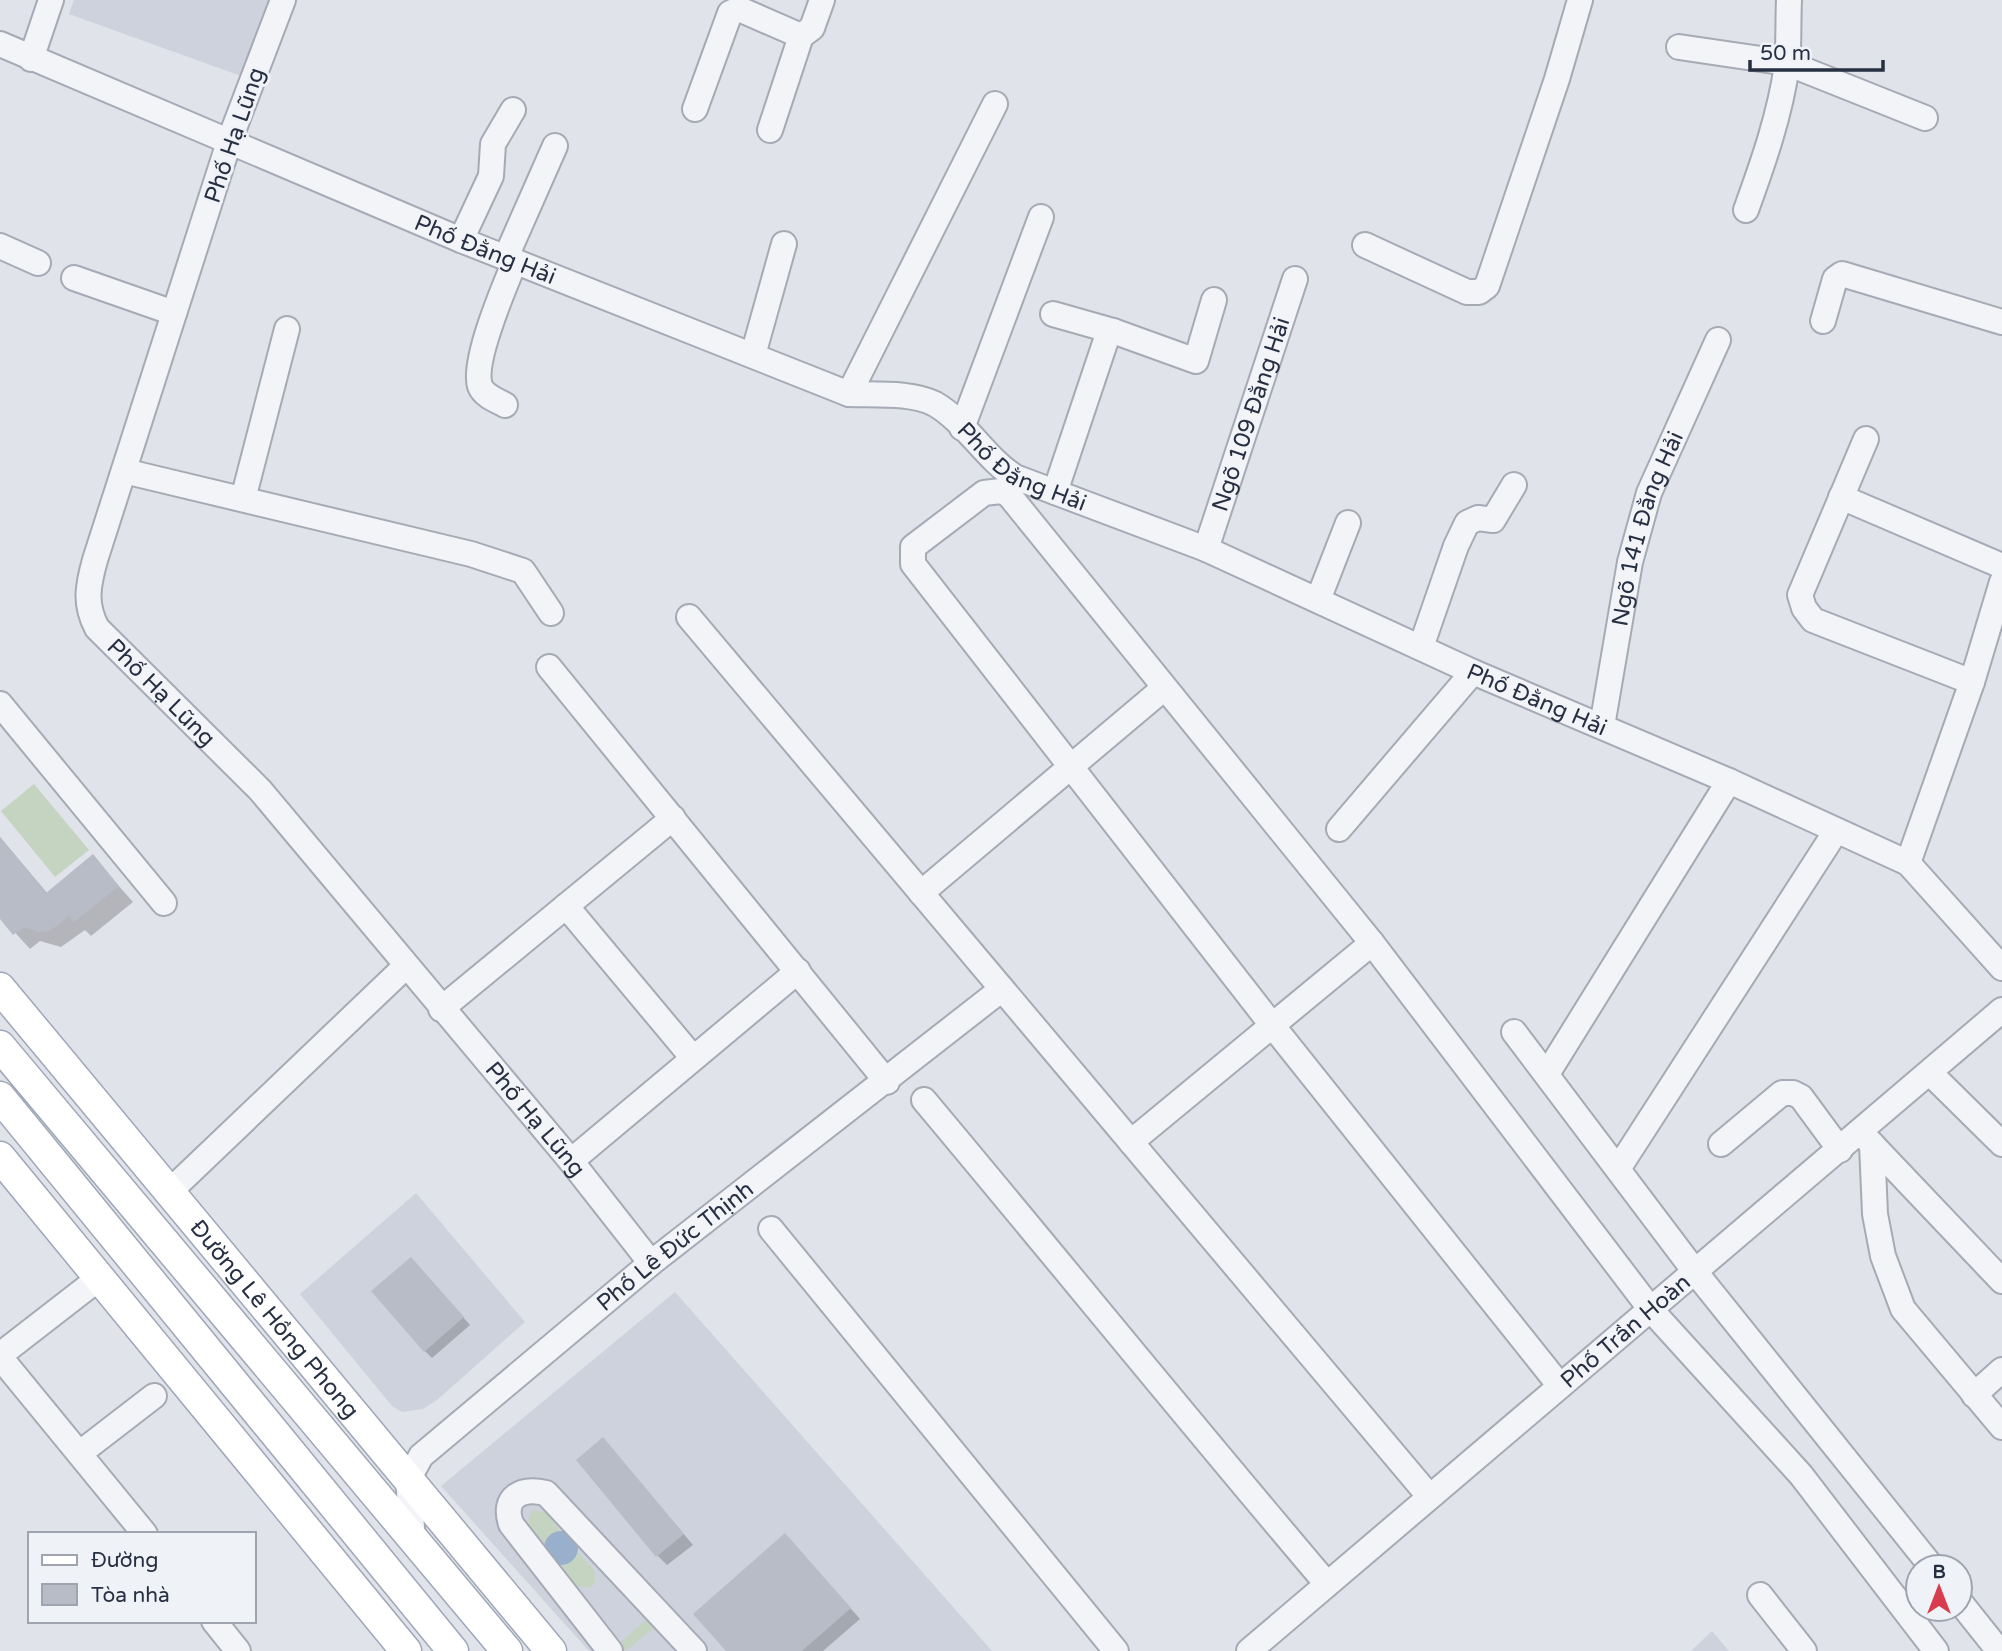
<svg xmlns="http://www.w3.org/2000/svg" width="2002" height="1651" font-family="'Varela Round',sans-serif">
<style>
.built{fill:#ced2dc}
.green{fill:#c5d4c0}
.water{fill:#98b0cc}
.shadow{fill:#0003}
.building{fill:#b7bcc7}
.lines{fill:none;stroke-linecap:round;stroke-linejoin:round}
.minor-casing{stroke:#a5aab4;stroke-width:28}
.major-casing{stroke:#9ea7b6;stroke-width:33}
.minor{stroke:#f3f4f8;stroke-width:24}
.major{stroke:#fff;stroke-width:30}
.labels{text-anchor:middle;stroke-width:6;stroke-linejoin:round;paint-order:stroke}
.street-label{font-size:23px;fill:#273042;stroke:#eff2f7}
</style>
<rect width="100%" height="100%" fill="#e0e3ea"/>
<path class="built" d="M74 0H269L241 76 69 14Z
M416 1193 525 1322 437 1400 423 1409 402 1412 392 1406 300 1294Z
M675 1292 992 1651H589L441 1486Z
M1712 1631 1729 1651H1690H1691Z"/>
<path class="green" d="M34 784 89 850 55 877 1 811Z
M533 1510 547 1513 560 1531 555 1532 544 1544C534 1533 522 1524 533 1510Z
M578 1552 595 1571V1583L590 1588 576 1586 562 1566 568 1564Z
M649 1617 657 1625 631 1647 624 1650 620 1647 622 1641Z"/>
<path class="water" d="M544 1548a17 17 0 1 1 34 0a17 17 0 1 1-34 0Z"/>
<path class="shadow" d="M0 837 48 894 93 857 133 902 91 936 85 930 61 947 40 941 30 949 0 916Z
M418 1266 470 1325 432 1358 425 1351Z
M603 1439 693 1545 667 1565 658 1556Z
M795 1545 860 1619 823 1651H728Z"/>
<path class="building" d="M0 837 46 893 93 854 119 886 74 922 69 916 50 931 39 932 24 927 13 935 0 919Z
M411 1257 464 1317 424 1352 371 1291Z
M603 1437 684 1534 656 1557 576 1460Z
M785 1533 851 1608 802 1651H726L693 1614Z"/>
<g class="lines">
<g class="minor-casing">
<g id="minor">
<path id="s1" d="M283 0 230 139 95 560C88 585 84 604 97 628L260 790 571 1161 651 1263"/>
<path id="s2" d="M0 44 461 240 849 394C875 395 912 392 935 404 966 422 985 458 1015 477L1206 549 1473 672 1729 781 1908 863 2002 968"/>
<path d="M1679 47 1787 63 1925 118"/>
<path d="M31 59 51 0"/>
<path d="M695 109 730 13 739 9 801 36 812 28 822 0"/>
<path d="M770 130 801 36"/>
<path d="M1746 210C1763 163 1780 115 1787 65 1789 44 1788 21 1789 0"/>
<path d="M461 240 491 176 493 144 513 110"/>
<path d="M1365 245 1467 292H1479L1487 286 1557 79 1580 0"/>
<path d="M0 246 38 263"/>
<path d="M506 257 555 146"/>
<path d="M74 278 174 313"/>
<path d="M1053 314 1113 331"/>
<path d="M1823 321 1835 279 1842 274 2002 322"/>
<path d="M753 355 784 244"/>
<path d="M849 394 995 104"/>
<path d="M505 405C496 400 484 396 480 386 472 362 505 285 515 261"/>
<path d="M962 428 1041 217"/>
<path d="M1866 439 1800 595 1804 608 1813 620 1972 682"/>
<path d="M124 471 471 554 523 571 551 613"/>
<path d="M1055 492 1106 340 1113 331 1196 361 1214 300"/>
<path d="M1841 497 2002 566"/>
<path d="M243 499 287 329"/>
<path id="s3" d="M1206 549 1295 279"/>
<path d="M1318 600 1348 523"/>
<path d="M689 617 1429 1496"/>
<path d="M1421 647 1456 546 1467 523 1478 518 1493 520 1514 485"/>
<path d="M549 667 887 1082"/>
<path d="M0 704 164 903"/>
<path id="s4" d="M1602 726 1630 562 1649 493 1718 340"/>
<path d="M1339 829 1473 672"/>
<path d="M1908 863 1972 682 2002 582"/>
<path d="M921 893 1163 689"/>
<path d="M566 906 693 1058"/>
<path d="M441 1009 673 818"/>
<path d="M1514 1032 1696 1273 1932 1567"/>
<path d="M1930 1073 2002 1144"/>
<path d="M1547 1074 1729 781"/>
<path d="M924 1100C1059 1261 1191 1424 1327 1584"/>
<path d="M1867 1139 2002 1281"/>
<path d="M1131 1142 1372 943"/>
<path d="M1721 1144 1782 1093H1793L1801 1097 1840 1150"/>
<path d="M1872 1144 1875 1214 1883 1256 1903 1309 2002 1427"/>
<path d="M571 1161 798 971"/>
<path d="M1618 1169 1836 831"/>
<path d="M168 1193 406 966"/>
<path d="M771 1229 1116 1651"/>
<path d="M0 1355 98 1279"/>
<path d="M0 1357 145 1534"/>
<path d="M1560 1386 1272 1025 913 564V547L984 493 1001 491 1009 495 1372 943 1652 1311 1801 1475 1936 1651"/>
<path d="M1974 1395 2002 1370"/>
<path d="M80 1453 154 1396"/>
<path id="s5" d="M413 1539 408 1480 421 1456 651 1263 1002 989"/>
<path d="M1760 1595 1804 1651"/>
<path d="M1960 1602 1999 1651"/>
<path d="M214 1621 238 1651"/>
<path d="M610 1651 511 1524C502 1497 521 1487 546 1493L694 1651"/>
<path id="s6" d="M1249 1651 2002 1010"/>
</g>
</g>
<g class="major-casing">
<g id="major">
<path id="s7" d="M0 988 551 1651"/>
<path d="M0 1046 507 1651"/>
<path d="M0 1097 453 1651"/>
<path d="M0 1157 406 1651"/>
</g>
</g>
<use href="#minor" class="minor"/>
<use href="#major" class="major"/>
</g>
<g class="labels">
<g class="street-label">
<text transform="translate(234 135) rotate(-71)" y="8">Phố Hạ Lũng</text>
<text dy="8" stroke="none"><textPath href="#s2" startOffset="527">Phố Đằng Hải</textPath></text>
<text dy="8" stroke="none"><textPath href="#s3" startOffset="142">Ngõ 109 Đằng Hải</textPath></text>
<text dy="8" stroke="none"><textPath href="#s2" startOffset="1115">Phố Đằng Hải</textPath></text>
<text dy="8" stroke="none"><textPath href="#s4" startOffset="203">Ngõ 141 Đằng Hải</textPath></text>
<text dy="8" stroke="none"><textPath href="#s1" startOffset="752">Phố Hạ Lũng</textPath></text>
<text dy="8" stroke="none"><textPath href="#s2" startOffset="1682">Phố Đằng Hải</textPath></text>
<text dy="8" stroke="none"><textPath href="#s1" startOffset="1320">Phố Hạ Lũng</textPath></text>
<text dy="8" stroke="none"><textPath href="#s5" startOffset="416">Phố Lê Đức Thịnh</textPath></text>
<text dy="8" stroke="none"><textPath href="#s7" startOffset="430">Đường Lê Hồng Phong</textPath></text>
<text dy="8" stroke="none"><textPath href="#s6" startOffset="494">Phố Trần Hoàn</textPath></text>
</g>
</g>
<rect x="28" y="1532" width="228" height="91" fill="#eff2f7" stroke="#9fa4af" stroke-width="2"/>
<rect x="42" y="1555" width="35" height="10" fill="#ffffff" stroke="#9fa4af" stroke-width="2"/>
<text x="91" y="1567" font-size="21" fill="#273042">Đường</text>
<rect x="42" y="1584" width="35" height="21" fill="#b7bcc7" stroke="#9fa4af" stroke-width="2"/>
<text x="91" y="1602" font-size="21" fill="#273042">Tòa nhà</text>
<g transform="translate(1939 1588)"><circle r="33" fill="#eff2f7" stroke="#9fa4af" stroke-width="2"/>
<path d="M0-5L12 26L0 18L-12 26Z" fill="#d73c4f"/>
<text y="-10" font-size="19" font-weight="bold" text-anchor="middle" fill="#273042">B</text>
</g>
<path d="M1750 60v10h133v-10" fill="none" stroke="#273042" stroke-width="3.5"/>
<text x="1760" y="60" font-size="21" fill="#273042" stroke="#eff2f7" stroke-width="5" paint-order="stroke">50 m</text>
</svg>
